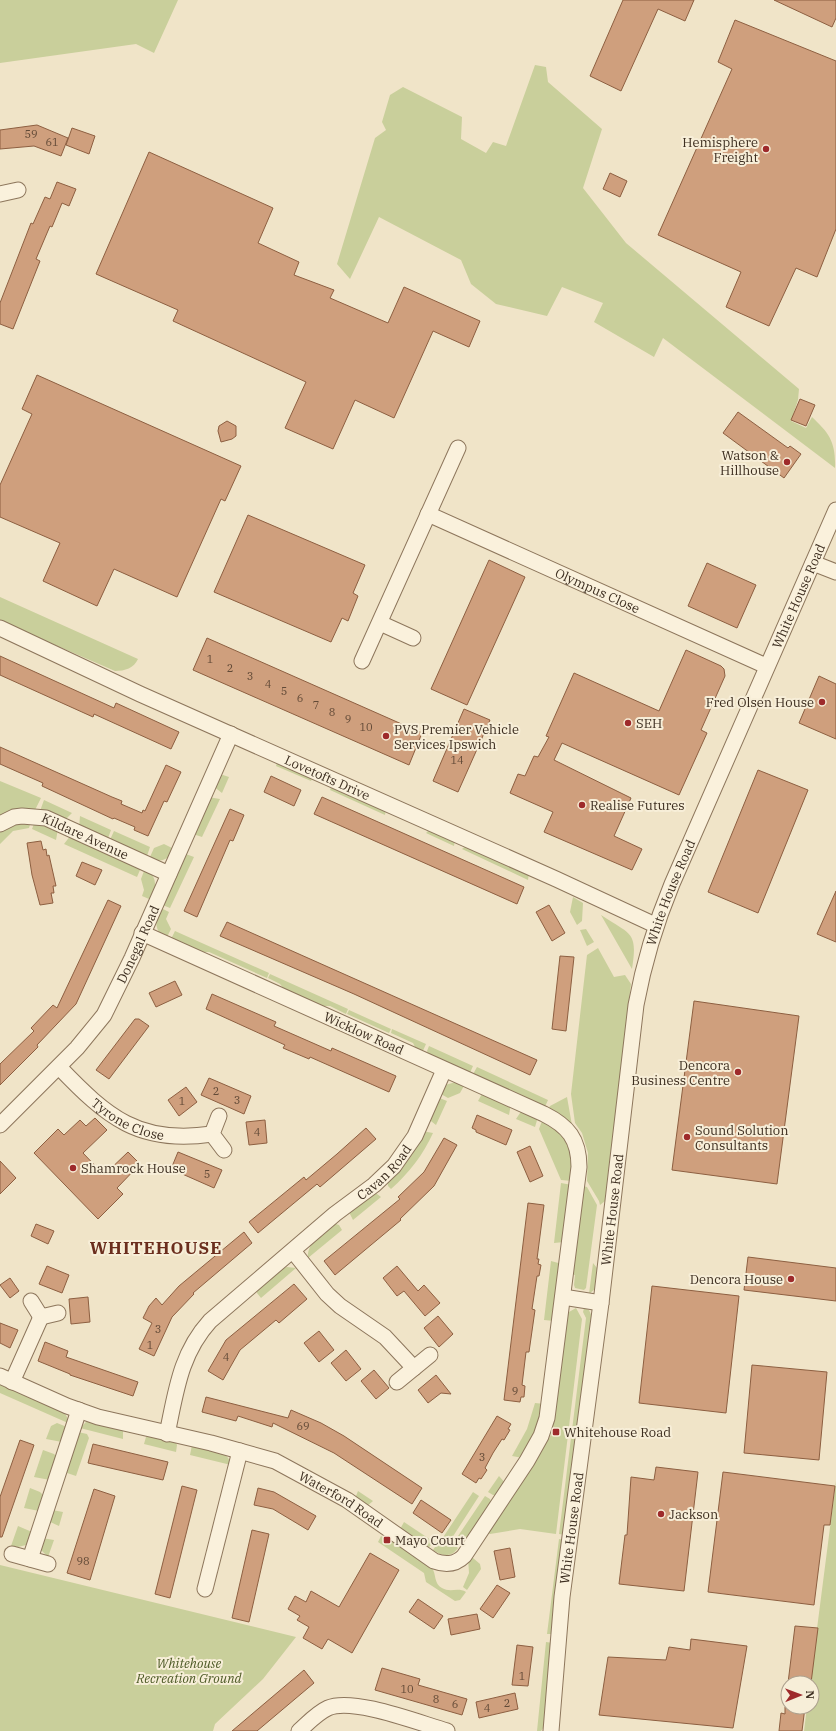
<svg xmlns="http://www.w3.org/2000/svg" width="836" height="1731" font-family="'IBM Plex Serif',serif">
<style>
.green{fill:#c9cf9b}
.building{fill:#cf9f7d;stroke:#8d5f41}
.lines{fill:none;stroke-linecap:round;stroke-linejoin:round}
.minor-casing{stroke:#8d765c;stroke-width:17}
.minor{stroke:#faf1dc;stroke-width:15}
.poi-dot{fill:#9e2a2b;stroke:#f7eed8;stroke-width:1.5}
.labels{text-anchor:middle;stroke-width:4;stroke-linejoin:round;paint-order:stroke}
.number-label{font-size:11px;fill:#624a37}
.poi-label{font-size:13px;fill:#3d2e20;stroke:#f7eed8;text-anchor:start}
.street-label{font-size:13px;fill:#3d2e20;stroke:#f7eed8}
.park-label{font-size:13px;font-style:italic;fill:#4d5a26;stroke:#f7eed8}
.district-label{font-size:17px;font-weight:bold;letter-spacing:1px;fill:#6b2e1e;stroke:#f7eed8}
</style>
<rect width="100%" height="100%" fill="#f0e4c8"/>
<path class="green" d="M0 0H178L154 53 136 44 0 63Z
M535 65 546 67 548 82 602 129 583 188 626 243 799 389 798 400 791 421 806 428 812 417C829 433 836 442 835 468L663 338 654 357 594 322 603 303 562 287 547 316 496 304 471 284 461 260 379 217 350 279 337 264 375 138 386 130 382 122 390 95 403 87 462 117 461 139 486 153 493 142 506 146Z
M0 597 138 659C134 668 125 671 115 671L0 621Z
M278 760 313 776 311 781 276 766Z
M223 775 229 777 222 793 213 786 218 776Z
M0 781 41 798 35 810 0 818Z
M332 785 386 809 385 815 330 790Z
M208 797 220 799 202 837 196 835 193 830Z
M44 800 72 813 64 821 40 811Z
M80 816 111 830 107 841 79 828Z
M31 821 29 828 13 831 0 844V830L11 824Z
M35 821 58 829 56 840 32 829Z
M430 829 455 840 454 846 426 833Z
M114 831 150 847 147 856 109 842Z
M71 835 139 866 140 870 137 877 64 844Z
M164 844 172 848 174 851C168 860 160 862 151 860L150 857 154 848Z
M467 845 529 873 528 880 462 849Z
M183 853 194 857 170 908 160 904Z
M147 870C157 877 156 886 153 897L149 899 142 896 144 890 141 879 144 871Z
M573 897 583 903 582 921 577 925 570 912Z
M159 907 169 912 166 919 171 929 166 939C154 930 155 922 159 907Z
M601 915C631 935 638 931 632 969Z
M586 929 594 942 587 946 580 930Z
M175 931 269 973 267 978 209 952H195L170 941Z
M598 948 614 977 625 975 631 984 605 1201 600 1205 599 1201 587 1181 588 1153 582 1133 575 1123 571 1094 587 955Z
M270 974 348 1009 346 1014 330 1006H315L288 994 280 984 268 978Z
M349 1010 391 1029 389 1033 347 1014Z
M392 1029 426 1044 422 1053 417 1051 413 1043 391 1033Z
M429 1046 473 1066 469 1075 429 1057 427 1051Z
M477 1067 548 1100 544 1109 472 1076Z
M456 1082 465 1084 460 1093 448 1098 439 1093 445 1085Z
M483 1092 511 1104 509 1115 478 1101Z
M437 1097 447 1101 436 1125 427 1118Z
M567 1097 573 1131 548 1110 550 1106Z
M522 1110 538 1117 535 1127 516 1119Z
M542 1121 561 1132 572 1152V1181L561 1180 539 1129Z
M422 1131 433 1133C423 1155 409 1173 391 1189L388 1186 387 1180Z
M561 1183 572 1185 564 1242 554 1243Z
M583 1186 587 1187 597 1205 586 1288 584 1290 575 1288 574 1285 575 1275 571 1274Z
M373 1191 381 1197 353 1220 348 1210Z
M333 1223 339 1225 342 1230 308 1258C307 1242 322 1233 333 1223Z
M551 1261 562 1264 554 1321 544 1320Z
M593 1263 597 1268 595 1289 589 1294Z
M287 1267 296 1268 261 1298 257 1293 256 1289 281 1269Z
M576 1308 582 1319 556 1534 520 1529 490 1534 486 1532 546 1438 549 1439 554 1427 551 1425 566 1311 569 1312Z
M584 1308 589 1310 592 1317 565 1535 559 1534 586 1318 583 1312Z
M0 1381 63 1410 67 1417 68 1423 0 1393Z
M535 1403 545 1404 544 1411 523 1458 512 1456 527 1429Z
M92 1421 123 1428V1439L80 1428 86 1422Z
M57 1423 67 1427 62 1442 46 1439 51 1426Z
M78 1432 87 1434 89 1438 76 1476 67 1473 65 1470Z
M149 1434 175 1441 177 1445 176 1452 144 1444 146 1437Z
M192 1445C206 1448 229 1449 231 1465L190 1455Z
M43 1450 54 1454 57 1457 50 1480 34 1477Z
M499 1476 506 1484 498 1495H493L488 1492Z
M836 1481V1731H804L807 1707H812V1683H810Z
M30 1488 40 1492 44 1496 39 1511 24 1508Z
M358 1491 373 1501 365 1508 354 1501Z
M473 1492 479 1496 450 1541 440 1542Z
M485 1496 490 1499 492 1505 464 1546H460L454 1542Z
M52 1510 63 1512 59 1526 48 1521Z
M404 1522 434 1542 427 1549 399 1531Z
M18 1526 32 1532 26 1545 18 1547 11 1546Z
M386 1534C397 1542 424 1558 431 1567 437 1573 433 1583 442 1588 450 1593 458 1587 466 1592L460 1600 455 1601 426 1582 424 1573 378 1542 381 1536 384 1538Z
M42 1538 54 1540 48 1557 40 1549Z
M559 1539 565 1540 554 1634H547Z
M437 1544H452L458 1548C451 1558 442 1556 433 1550Z
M468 1558H473L480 1564 481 1569 467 1590 463 1587 469 1573Z
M0 1565 296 1637 263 1679 215 1724 213 1731H0Z
M546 1642 553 1643 544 1727 541 1731H537Z"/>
<path class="building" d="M623 0H694L685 21 658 9 621 91 590 76Z
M774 0H836V18L832 27Z
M735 20 836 61V229L817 277 796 268 769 326 726 307 741 272 658 235 732 69 718 62Z
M37 125 68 138 61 156 34 146 0 149V130Z
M72 128 95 136 89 154 66 145Z
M149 152 273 208 258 243 299 262 294 275 334 290 330 298 388 323 404 287 480 321 469 347 433 331 394 418 355 400 333 449 285 428 306 382 173 321 178 310 96 274Z
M610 173 627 181 620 197 603 189Z
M57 182 76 189 69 206 62 203 52 227 50 226 36 259 40 261 13 329 0 324V303L31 223 33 224 45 197 50 199Z
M37 375 241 466 225 501 221 499 177 597 114 569 97 606 43 581 60 543 0 517V485L32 414 22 409Z
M800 399 815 405 806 426 791 420Z
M738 412 788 448 790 446 801 454 784 478 723 433Z
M227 421 236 426V436L232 439 221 442 218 431 219 426Z
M248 515 365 565 353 593 358 596 348 621 342 618 331 642 214 592Z
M489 560 525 577 467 705 431 689Z
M707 563 756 585 737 628 688 606Z
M207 638 422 733 409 765 193 670Z
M686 650 721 666 724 669 725 676 701 730 707 733 679 795 562 743 554 760 631 798 614 836 642 849 632 870 544 832 553 812 510 793 518 774 525 776 534 756 538 757 549 737 546 736 574 673 659 711Z
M0 656 114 708 116 703 179 732 171 749 94 714 93 717 0 675Z
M819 676 836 684V739L799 723Z
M464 709 490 720 458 792 433 781Z
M0 747 112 797 122 801 121 804 142 813 143 810 145 811 166 765 181 772 167 802 164 801 148 836 134 830 135 827 114 818 113 819 42 786 43 783 0 764Z
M758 770 808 790 758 913 708 892Z
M271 776 301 790 294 806 264 792Z
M322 797 524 887 517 904 314 814Z
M230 809 244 815 233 841 230 840 197 917 184 911Z
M41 841 43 850 46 849 47 856 49 855 56 886H53L54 893H51L53 903 40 905 32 875 27 843Z
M82 862 102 870 95 885 76 876Z
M836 891V942L817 934Z
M108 900 121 906 76 1004 37 1045 38 1047 0 1085V1064L34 1031 31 1028 53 1005 57 1008Z
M549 905 565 933 552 941 536 912Z
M227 922 537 1060 530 1075 354 994 220 936Z
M560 956 574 957 566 1031 552 1029Z
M175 981 182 995 156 1007 149 993Z
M212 994 276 1022 274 1026 331 1051 332 1048 396 1076 389 1092 310 1057 309 1059 283 1048 285 1045 206 1009Z
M694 1001 799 1016 777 1184 672 1170Z
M135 1019H139L149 1026 109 1079 96 1070Z
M209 1078 251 1096 244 1114 201 1095Z
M186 1087 197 1102 179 1116 168 1100Z
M477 1115 512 1130 506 1145 476 1132V1130L472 1128Z
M95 1118 107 1130 83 1153 104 1175 128 1152 140 1164 117 1188 123 1194 98 1219 34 1153 58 1129 64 1135 80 1120 86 1126Z
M265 1120 267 1143 249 1145 246 1122Z
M366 1128 376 1139 320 1187 317 1184 258 1233 249 1222 304 1177 306 1180 337 1154Z
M444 1138 457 1145 434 1186 400 1219 401 1220 335 1275 324 1261 400 1199 398 1197 424 1172Z
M530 1146 543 1176 530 1182 517 1152Z
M178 1152 222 1170 214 1188 171 1169Z
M0 1161 16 1178 0 1194Z
M528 1203 544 1205 537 1259H539L538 1264 541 1265 539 1276H537L532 1309 535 1310 529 1352H526L522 1385 525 1386 524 1397H521L520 1402 504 1400Z
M36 1224 54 1231 48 1244 31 1236Z
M244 1232 252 1243 193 1293 194 1294 172 1317 154 1356 139 1349 152 1323 143 1318 149 1306 156 1298 162 1305 179 1286Z
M748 1257 836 1268V1301L744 1290Z
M47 1266 69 1275 62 1293 39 1284Z
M397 1266 418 1291 424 1285 440 1303 425 1316 404 1291 397 1296 383 1278Z
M10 1278 19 1291 10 1298 0 1285Z
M294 1284 307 1299 279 1323 276 1320 240 1350 223 1380 208 1371 226 1340Z
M652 1286 739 1296 726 1413 639 1403Z
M88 1297 90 1322 71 1324 69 1299Z
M438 1316 453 1334 439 1347 424 1328Z
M0 1323 18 1330 10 1348 0 1343Z
M319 1331 334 1350 319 1362 304 1343Z
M45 1342 68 1351 66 1357 138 1382 133 1396 70 1375V1374L38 1361Z
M346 1350 361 1369 346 1381 331 1363Z
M752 1365 827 1372 819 1460 744 1453Z
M374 1370 389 1388 376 1399 361 1381Z
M436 1375 451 1394 441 1393 428 1403 418 1390Z
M206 1397 288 1418 291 1410 321 1423 344 1436 422 1488 412 1504 334 1453 273 1423 272 1427 238 1416 236 1421 202 1412Z
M497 1416 511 1424 508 1429 510 1430 504 1440 502 1439 493 1453 485 1468 487 1470 481 1479 479 1478 476 1483 462 1474Z
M20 1440 34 1445 2 1537H0V1497Z
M93 1444 168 1462 163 1480 88 1463Z
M656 1467 698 1472 684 1591 619 1584 625 1535H627L631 1477 654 1480Z
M723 1472 835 1486 830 1525H824L814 1605 708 1592Z
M182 1486 197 1490 170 1598 155 1594Z
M258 1488 274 1492 316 1516 308 1530 273 1509 254 1505Z
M94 1489 115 1496 90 1580 67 1573Z
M421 1500 451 1520 442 1533 413 1513Z
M252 1530 269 1534 249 1622 232 1618Z
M510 1548 515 1577 500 1580 494 1551Z
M370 1553 399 1570 352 1653 328 1639 322 1649 303 1638 309 1627 297 1620 300 1616 288 1609 295 1596 306 1602 311 1591 339 1607Z
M497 1585 510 1593 493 1618 480 1609Z
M418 1599 443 1616 434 1629 409 1612Z
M477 1614 480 1629 451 1635 448 1619Z
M795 1626 818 1628 811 1683H788Z
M691 1639 747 1646 733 1728 599 1715 608 1657 666 1660 669 1647 690 1650Z
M517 1645 533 1647 528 1686 512 1685Z
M382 1668 420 1679 418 1685 467 1699 462 1715 375 1690Z
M304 1670 314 1683 257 1731H232Z
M515 1693 518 1709 479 1718 476 1702Z
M785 1707H805L802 1731H779L781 1713 785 1714Z"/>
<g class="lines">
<g class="minor-casing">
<g id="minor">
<path d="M0 194 18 190"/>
<path id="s1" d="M428 514 766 666"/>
<path d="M813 563 836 572"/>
<path d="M380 623 413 638"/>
<path id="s2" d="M0 628 140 694 556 879 655 925"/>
<path d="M362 661 458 448"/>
<path id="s3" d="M0 824 14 817 22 816 46 818 169 874"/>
<path id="s4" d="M59 1067C107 1117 139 1145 212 1134"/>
<path d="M219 1116 212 1134 224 1150"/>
<path id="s5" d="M0 1125 77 1048 104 1015 132 958 231 734"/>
<path d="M293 1251 327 1294 340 1306 385 1337 414 1368"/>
<path d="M563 1297 601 1303"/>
<path d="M31 1301 41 1317 58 1313"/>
<path id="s6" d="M0 1376 67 1406 98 1417 211 1443 275 1461 347 1500 434 1561C445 1565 455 1565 464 1556L527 1461 541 1436 547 1418 579 1167C579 1139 568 1126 544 1114L142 933"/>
<path d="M12 1382 41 1317"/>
<path d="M397 1382 430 1355"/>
<path id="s7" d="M167 1434C176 1392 180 1354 210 1321L335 1214 374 1185 394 1166 415 1136 444 1070"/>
<path d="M12 1554 48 1564"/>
<path d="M30 1559 79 1410"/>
<path d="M205 1589 240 1451"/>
<path d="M299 1731C308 1723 317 1713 328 1708 353 1697 419 1723 447 1731"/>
<path id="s8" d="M551 1731 562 1597 601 1303 636 1005C644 962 655 925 672 884L836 510"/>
</g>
</g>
<use href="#minor" class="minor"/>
</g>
<g class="poi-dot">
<circle cx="766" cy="149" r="4"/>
<circle cx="787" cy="462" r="4"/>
<circle cx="822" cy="702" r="4"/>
<circle cx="628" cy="723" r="4"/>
<circle cx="386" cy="736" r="4"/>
<circle cx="582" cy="805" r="4"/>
<circle cx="738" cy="1072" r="4"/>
<circle cx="687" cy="1137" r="4"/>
<circle cx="73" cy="1168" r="4"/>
<circle cx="791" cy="1279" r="4"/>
<rect x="552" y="1428" width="8" height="8" rx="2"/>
<circle cx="661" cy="1514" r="4"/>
<rect x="383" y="1536" width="8" height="8" rx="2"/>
</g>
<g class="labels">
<g class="number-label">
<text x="31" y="138">59</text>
<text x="52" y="146">61</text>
<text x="210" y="663">1</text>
<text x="230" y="672">2</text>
<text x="250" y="680">3</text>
<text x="268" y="688">4</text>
<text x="284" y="695">5</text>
<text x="300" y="702">6</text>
<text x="316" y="709">7</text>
<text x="332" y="716">8</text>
<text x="348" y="723">9</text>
<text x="366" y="731">10</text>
<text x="457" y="764">14</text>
<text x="216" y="1095">2</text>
<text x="237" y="1104">3</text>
<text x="182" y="1105">1</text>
<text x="257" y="1136">4</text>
<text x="207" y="1178">5</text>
<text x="158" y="1333">3</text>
<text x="150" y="1349">1</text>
<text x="226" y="1361">4</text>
<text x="515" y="1395">9</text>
<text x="303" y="1430">69</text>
<text x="482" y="1461">3</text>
<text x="83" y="1565">98</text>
<text x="522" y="1680">1</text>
<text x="407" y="1693">10</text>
<text x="436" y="1703">8</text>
<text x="507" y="1707">2</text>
<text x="455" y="1708">6</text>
<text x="487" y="1712">4</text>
</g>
<g class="poi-label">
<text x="758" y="147" text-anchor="end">Hemisphere<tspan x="758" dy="15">Freight</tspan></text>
<text x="779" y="460" text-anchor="end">Watson &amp;<tspan x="779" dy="15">Hillhouse</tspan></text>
<text x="814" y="707" text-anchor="end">Fred Olsen House</text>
<text x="636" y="728">SEH</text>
<text x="394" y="734">PVS Premier Vehicle<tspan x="394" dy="15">Services Ipswich</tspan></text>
<text x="590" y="810">Realise Futures</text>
<text x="730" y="1070" text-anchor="end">Dencora<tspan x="730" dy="15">Business Centre</tspan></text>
<text x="695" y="1135">Sound Solution<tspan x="695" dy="15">Consultants</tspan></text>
<text x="81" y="1173">Shamrock House</text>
<text x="783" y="1284" text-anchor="end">Dencora House</text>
<text x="564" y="1437">Whitehouse Road</text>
<text x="669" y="1519">Jackson</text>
<text x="395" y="1545">Mayo Court</text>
</g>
<g class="street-label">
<text dy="5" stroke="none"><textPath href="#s1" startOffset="186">Olympus Close</textPath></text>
<text dy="5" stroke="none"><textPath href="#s8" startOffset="1172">White House Road</textPath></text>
<text dy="5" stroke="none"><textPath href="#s2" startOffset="360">Lovetofts Drive</textPath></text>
<text dy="5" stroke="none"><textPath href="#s3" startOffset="91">Kildare Avenue</textPath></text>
<text dy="5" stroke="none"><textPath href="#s8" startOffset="849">White House Road</textPath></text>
<text dy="5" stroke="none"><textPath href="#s5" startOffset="230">Donegal Road</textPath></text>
<text transform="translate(364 1033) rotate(24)" y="5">Wicklow Road</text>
<text dy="5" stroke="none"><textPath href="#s4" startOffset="88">Tyrone Close</textPath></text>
<text dy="5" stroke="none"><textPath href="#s7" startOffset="352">Cavan Road</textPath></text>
<text dy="5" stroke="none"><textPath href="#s8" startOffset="525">White House Road</textPath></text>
<text dy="5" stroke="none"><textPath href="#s6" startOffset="365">Waterford Road</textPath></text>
<text dy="5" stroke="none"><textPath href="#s8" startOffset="204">White House Road</textPath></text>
</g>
<g class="park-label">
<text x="189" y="1668">Whitehouse<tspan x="189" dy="15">Recreation Ground</tspan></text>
</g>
<g class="district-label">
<text x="156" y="1254">WHITEHOUSE</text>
</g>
</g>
<g transform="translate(800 1695) rotate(89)"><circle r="19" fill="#f7eed8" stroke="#ada18e"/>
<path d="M0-3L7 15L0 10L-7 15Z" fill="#9e2a2b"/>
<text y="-6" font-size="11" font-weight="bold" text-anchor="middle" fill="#3d2e20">N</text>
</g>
</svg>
